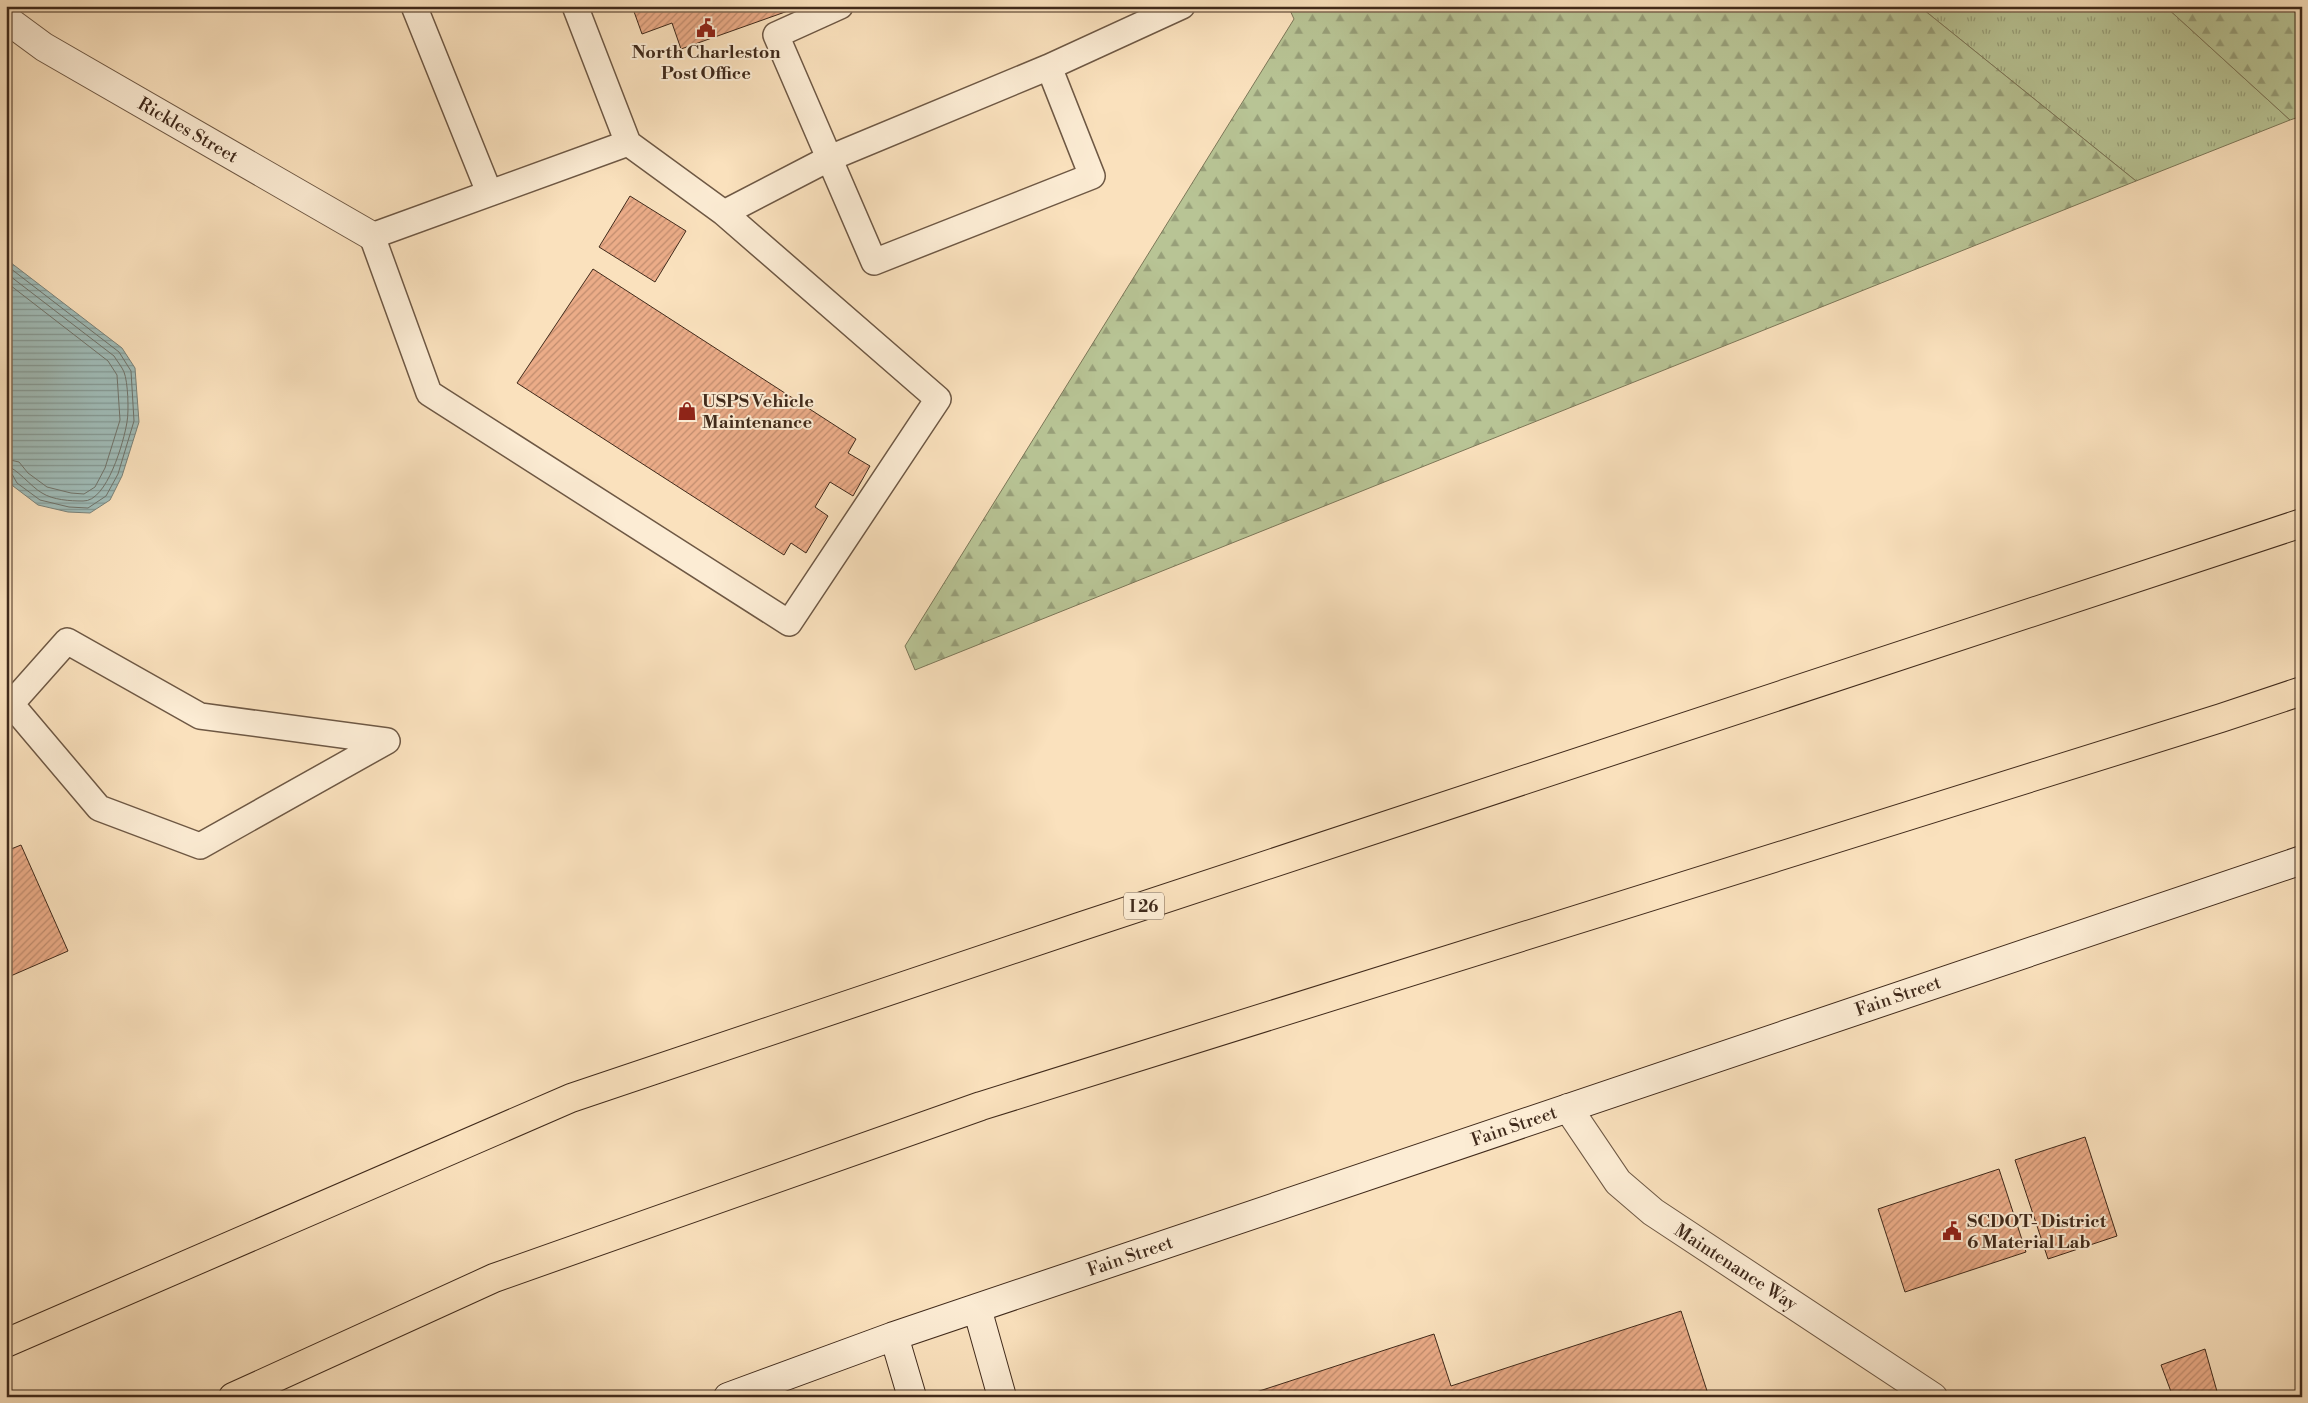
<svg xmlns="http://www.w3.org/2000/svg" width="2308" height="1403" font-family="'Libre Bodoni',serif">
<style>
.grass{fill:url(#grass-tufts);stroke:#7c7758}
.forest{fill:url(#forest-firs);stroke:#7c7758}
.water{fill:url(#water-rules);stroke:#7a8279}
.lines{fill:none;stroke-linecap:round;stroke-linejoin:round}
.shore{stroke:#70736a;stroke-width:1}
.building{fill:url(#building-hatch);stroke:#402a1b}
.lane-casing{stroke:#6e5844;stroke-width:28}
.street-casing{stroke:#6e5844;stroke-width:30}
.secondary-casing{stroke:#402a1b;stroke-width:30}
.highway-casing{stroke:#402a1b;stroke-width:30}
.lane{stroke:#fcecd4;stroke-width:25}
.street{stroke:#fcecd4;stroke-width:28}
.secondary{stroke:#fcecd4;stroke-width:28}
.highway{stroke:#fae1bd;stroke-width:28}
.labels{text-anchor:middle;stroke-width:4;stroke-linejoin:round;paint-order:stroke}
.shield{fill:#fcecd4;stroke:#786452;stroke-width:1}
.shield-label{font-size:16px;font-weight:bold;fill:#402a1b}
.poi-label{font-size:18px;font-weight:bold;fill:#402a1b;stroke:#fcecd4;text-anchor:start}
.street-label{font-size:18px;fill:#402a1b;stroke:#fcecd4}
</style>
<defs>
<pattern id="grass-tufts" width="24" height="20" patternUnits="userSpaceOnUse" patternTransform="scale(1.25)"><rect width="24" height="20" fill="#b8c495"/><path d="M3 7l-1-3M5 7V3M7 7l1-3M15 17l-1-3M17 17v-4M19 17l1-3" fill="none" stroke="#979f79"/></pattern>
<pattern id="forest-firs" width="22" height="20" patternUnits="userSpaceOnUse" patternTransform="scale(1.25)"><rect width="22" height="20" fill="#b8c495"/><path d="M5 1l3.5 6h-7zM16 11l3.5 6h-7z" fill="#979f79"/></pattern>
<pattern id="water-rules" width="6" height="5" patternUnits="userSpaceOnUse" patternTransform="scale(1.25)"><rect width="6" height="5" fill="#a0bcb8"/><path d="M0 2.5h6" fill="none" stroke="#849995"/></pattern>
<pattern id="building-hatch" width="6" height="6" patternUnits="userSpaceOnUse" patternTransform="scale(1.25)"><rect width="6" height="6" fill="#ebac88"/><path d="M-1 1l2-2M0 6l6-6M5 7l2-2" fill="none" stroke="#c08c6e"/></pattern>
</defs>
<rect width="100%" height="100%" fill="#fae1bd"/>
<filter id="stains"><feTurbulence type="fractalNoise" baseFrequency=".004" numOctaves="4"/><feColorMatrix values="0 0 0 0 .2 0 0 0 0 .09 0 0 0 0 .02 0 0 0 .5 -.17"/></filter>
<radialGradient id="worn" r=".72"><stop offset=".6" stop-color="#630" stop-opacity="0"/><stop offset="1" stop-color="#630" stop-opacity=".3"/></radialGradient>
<path class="grass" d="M1919 6H2165L2290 120 2136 181Z"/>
<path class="forest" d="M1288 6H1919L2136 181 915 670 905 646 1294 19Z
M2165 6H2302V116L2290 120Z"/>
<path class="water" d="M6 259 122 348 135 368 139 422 122 476 110 500 90 513 68 512 38 505 13 486 6 474Z"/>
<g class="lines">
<path class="shore" d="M6 265 119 352 131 371 134 421 118 474 106 496 88 508 69 507 40 500 17 483 12 474 6 473
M6 273 114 356C117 361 122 367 124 372 128 382 129 411 127 422 124 441 107 502 83 501 70 501 53 500 42 493 31 487 16 467 6 466
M6 282 108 361 117 375 120 420 105 468 95 487 84 494 71 493 47 487 28 473 19 462 6 459"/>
</g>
<path class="building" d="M632 6H802L681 49 672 23 642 34Z
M630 196 686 231 655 282 599 247Z
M593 269 856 439 848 453 870 466 853 496 830 482 815 507 828 516 806 553 791 543 784 555 517 383Z
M21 845 68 951 6 978V851Z
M2085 1137 2117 1236 2048 1259 2015 1160Z
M1999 1169 2026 1252 1905 1292 1878 1209Z
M1681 1311 1709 1397H1241L1434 1334 1451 1386Z
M2205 1349 2218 1395 2213 1397H2173L2161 1365Z"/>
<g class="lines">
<g class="lane-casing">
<path id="lane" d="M414 6 489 192
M575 6 628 143 724 213
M840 6 776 35 874 262 1092 176 1049 67 1182 6
M628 143 372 236 429 393 789 623 938 399 724 213 830 158 1049 67
M6 698 11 704 99 808 200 846 387 741 200 716 67 641 11 704"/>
</g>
<g class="street-casing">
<path id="street" d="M6 19 44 47 372 236
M1568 1108 1618 1182 1653 1212 1933 1397"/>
</g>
<g class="secondary-casing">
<path id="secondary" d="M977 1308 1002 1397
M894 1336 912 1397
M728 1397 894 1336 2302 860"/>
</g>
<g class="highway-casing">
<path id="highway" d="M6 1343 571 1098 1079 927 2302 523
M233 1397 494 1278 981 1106 2221 718 2302 691"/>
</g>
<use href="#lane" class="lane"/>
<use href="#street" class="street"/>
<use href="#secondary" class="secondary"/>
<use href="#highway" class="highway"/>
</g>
<defs>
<g id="civic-bare" transform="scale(1.5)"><path d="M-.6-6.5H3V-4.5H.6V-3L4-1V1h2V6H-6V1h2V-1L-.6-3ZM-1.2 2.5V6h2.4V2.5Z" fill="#8f2418" stroke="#fcecd4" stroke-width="2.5" paint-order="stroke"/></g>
<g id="shop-bare" transform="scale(1.5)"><path d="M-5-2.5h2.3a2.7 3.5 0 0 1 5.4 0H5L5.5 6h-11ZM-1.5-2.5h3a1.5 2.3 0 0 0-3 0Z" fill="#8f2418" stroke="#fcecd4" stroke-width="2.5" paint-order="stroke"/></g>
</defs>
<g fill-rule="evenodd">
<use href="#civic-bare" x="706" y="28"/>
<use href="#shop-bare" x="687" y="411"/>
<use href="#civic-bare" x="1952" y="1231"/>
</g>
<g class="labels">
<rect class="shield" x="1124" y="892.5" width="40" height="27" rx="4"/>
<g class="shield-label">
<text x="1144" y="912">I 26</text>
</g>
<g class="poi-label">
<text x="706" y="58" text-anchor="middle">North Charleston<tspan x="706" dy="21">Post Office</tspan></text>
<text x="702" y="407">USPS Vehicle<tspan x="702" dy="21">Maintenance</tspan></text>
<text x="1967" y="1227">SCDOT- District<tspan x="1967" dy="21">6 Material Lab</tspan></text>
</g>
<g class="street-label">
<text transform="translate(188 130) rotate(30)" y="6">Rickles Street</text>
<text transform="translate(1898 996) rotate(-19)" y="6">Fain Street</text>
<text transform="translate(1514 1126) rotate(-19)" y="6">Fain Street</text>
<text transform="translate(1130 1256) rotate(-19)" y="6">Fain Street</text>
<text transform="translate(1736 1267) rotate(33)" y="6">Maintenance Way</text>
</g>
</g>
<rect width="2308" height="1403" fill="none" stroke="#fae1bd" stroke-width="25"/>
<rect x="8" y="8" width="2293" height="1388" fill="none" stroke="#402a1b" stroke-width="2.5"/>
<rect x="12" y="12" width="2283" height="1378" fill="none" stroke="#402a1b"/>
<rect width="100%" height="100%" filter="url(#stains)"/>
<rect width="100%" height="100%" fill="url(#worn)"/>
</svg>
